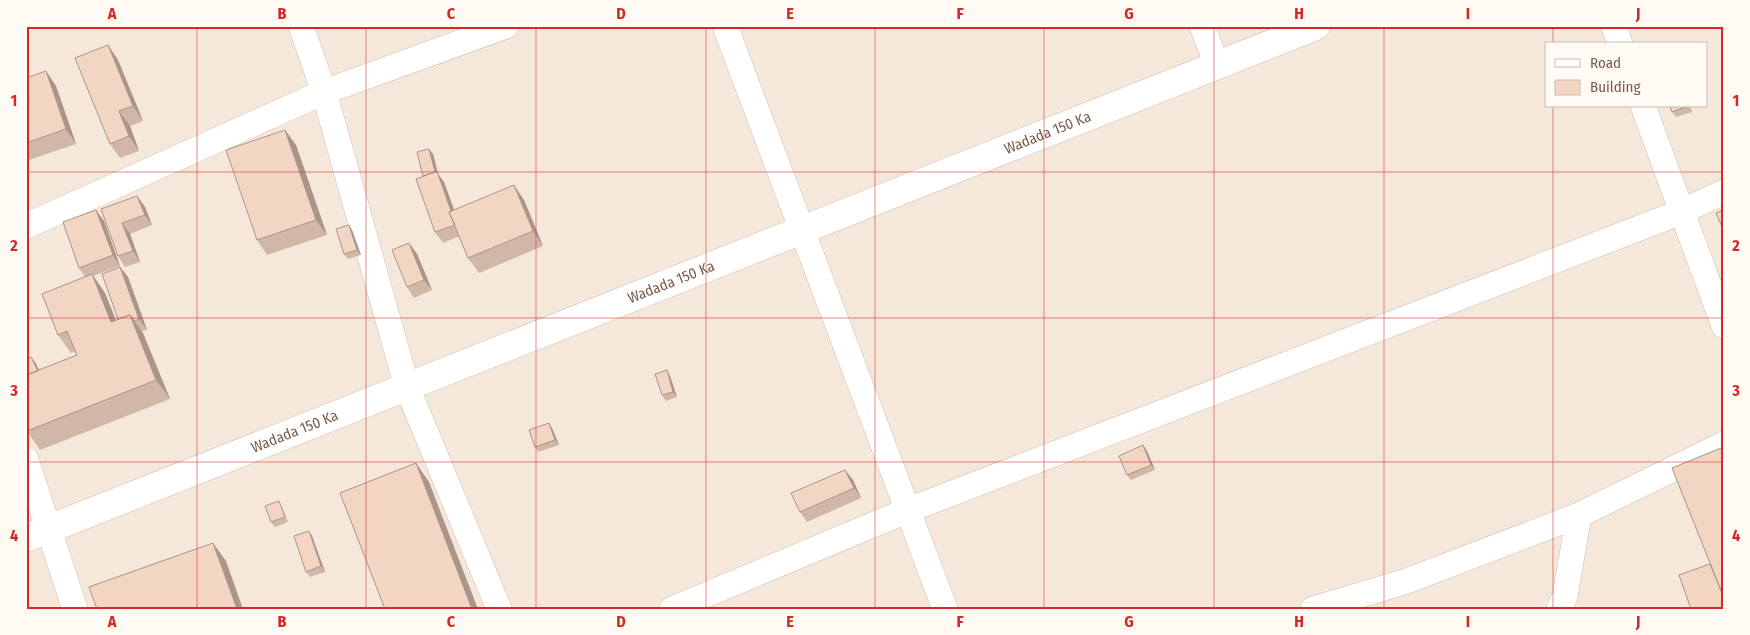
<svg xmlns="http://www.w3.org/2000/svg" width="1750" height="635" font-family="'Fira Sans Condensed',sans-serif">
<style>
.residential{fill:#f5e8da;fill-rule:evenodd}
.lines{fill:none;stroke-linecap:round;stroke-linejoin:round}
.minor-casing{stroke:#d1beb0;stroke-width:26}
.tertiary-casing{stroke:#d1beb0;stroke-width:29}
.minor{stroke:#fff;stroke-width:25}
.tertiary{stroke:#fff;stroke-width:28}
.wall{fill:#d1b7a8}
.shaded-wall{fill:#aa9588}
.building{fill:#f3d5c3;stroke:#aa9588}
.grid{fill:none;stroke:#d62828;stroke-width:1;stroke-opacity:0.55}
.labels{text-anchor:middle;stroke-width:5;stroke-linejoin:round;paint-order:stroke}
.street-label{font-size:15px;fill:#7a5c4d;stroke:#fffaf3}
.neatline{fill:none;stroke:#d62828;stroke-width:2}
.grid-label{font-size:16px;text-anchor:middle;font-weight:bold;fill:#d62828}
</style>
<rect width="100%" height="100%" fill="#fdf6ec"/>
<path class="residential" d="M26 26H1724V609H26ZM1546 44H1706V106H1546Z"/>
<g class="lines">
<g class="minor-casing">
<path id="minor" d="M301 26 324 92 407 387 499 609
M725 26 945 609
M1202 26 1217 65
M1614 26 1620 44
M1643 106 1724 326
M26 226 324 92 506 26
M26 460 75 609
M672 609 906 511 1681 212 1724 192
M1313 609 1404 582 1579 515 1724 444
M1559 609 1565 596 1579 515"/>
</g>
<g class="tertiary-casing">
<g id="tertiary">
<path id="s1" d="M26 538 1316 26"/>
</g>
</g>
<use href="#minor" class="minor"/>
<use href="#tertiary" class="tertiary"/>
</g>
<path class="wall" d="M108 45 118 60 143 121 130 126 139 151 120 158 110 144Z
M26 78 56 86 76 144 26 161Z
M1670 106H1690L1692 112 1676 117 1672 112Z
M285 130 296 145 327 235 267 255 257 240Z
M433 154 438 174 444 182 454 210 524 200 543 246 479 273 468 258 460 236 443 243 435 232 423 176Z
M137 196 145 207 152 225 130 234 140 262 125 267 118 256 101 209Z
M96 210 104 221 120 266 93 276 105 293 116 320 118 319 120 267 128 277 147 330 142 331 170 399 40 450 27 431 35 362 39 370 77 355 75 352 71 353 58 335 85 277 79 268Z
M349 225 352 230 361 255 348 259 344 254Z
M409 243 417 254 432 290 414 298 407 287Z
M670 376 677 397 666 401 662 395Z
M552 428 559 445 538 452 535 447Z
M1143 445 1147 451 1155 470 1131 480 1127 475Z
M845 470 853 480 861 498 807 522 800 512Z
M282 507 288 522 275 527 271 522Z
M309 531 312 536 325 572 310 577 306 572Z"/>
<path class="shaded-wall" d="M108 45 118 60 143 121 133 106Z
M46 71 56 86 76 144 66 129Z
M119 111 130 126 139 151 129 136Z
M285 130 296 145 327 235 316 220Z
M429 149 433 154 438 174 444 182 463 235 456 225 436 173Z
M514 185 524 200 543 246 533 231Z
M137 196 145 207 152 225 145 215Z
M96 210 104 221 120 266 113 255Z
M122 223 130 234 140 262 133 251Z
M349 225 352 230 361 255 357 250Z
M409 243 417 254 432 290 424 280Z
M120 267 128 277 147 330 139 319Z
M92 274 105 293 124 341 111 322Z
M130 315 143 333 170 399 156 380Z
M31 357 35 362 46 384 42 379Z
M667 370 670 376 677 397 673 392Z
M549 423 552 428 559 445 555 440Z
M1143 445 1147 451 1155 470 1151 465Z
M416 463 429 482 478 609H472Z
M845 470 853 480 861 498 854 488Z
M309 531 312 536 325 572 321 566Z
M213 543 226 561 243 609H237Z"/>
<path class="building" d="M108 45 133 106 119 111 129 136 110 144 75 58Z
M46 71 66 129 26 143V78Z
M1670 106H1688L1672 112Z
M285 130 316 220 257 240 226 150Z
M429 149 435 172 423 176 417 152Z
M437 171 451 211 449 212 455 225 435 232 416 179Z
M514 185 533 231 468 258 449 212Z
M137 196 145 215 122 223 133 251 118 256 101 209Z
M96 210 113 255 79 268 63 222Z
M1724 210V231L1716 213Z
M349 225 357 250 344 254 336 229Z
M409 243 424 280 407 287 392 250Z
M120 267 139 319 135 321 130 315 118 319 102 274Z
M92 274 111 322 130 315 156 380 27 431 26 429V375L77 355 67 331 58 335 42 294Z
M31 357 38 371 26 375V359Z
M667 370 673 392 662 395 655 374Z
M549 423 555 440 535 447 529 430Z
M1143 445 1151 465 1127 475 1119 456Z
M1721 448 1724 455V598L1672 468Z
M416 463 472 609H385L340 493Z
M845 470 854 488 800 512 791 493Z
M279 501 285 517 271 522 265 506Z
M309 531 321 566 306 572 294 536Z
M213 543 237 609H97L89 587Z
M1710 564 1724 598V609H1691L1679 575Z"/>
<path class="grid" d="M197 26V609M366 26V609M536 26V609M706 26V609M875 26V609M1044 26V609M1214 26V609M1384 26V609M1553 26V44M1553 106V609M26 172H1724M26 318H1724M26 462H1724"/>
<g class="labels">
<g class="street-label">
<text dy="5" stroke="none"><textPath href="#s1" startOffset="1099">Wadada 150 Ka</textPath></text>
<text dy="5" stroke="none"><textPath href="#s1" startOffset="694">Wadada 150 Ka</textPath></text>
<text dy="5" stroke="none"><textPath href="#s1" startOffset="289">Wadada 150 Ka</textPath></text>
</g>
</g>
<rect width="1750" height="635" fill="none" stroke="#fffaf3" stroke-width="55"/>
<rect x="1545" y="42" width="162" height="65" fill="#fffaf3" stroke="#cabbb1"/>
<rect x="1555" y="59" width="25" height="8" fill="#ffffff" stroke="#cabbb1"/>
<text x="1590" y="68" font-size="15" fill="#7a5c4d">Road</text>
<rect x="1555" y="80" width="25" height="15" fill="#f3d5c3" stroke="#cabbb1"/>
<text x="1590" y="92" font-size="15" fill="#7a5c4d">Building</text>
<rect x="28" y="28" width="1694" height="580" class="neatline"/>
<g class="grid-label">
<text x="112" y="19">A</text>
<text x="282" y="19">B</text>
<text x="451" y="19">C</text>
<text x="621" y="19">D</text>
<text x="790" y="19">E</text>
<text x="960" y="19">F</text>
<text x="1129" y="19">G</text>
<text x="1299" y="19">H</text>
<text x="1468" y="19">I</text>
<text x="1638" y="19">J</text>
<text x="14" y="106">1</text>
<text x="1736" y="106">1</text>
<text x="14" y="251">2</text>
<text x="1736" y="251">2</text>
<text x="14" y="396">3</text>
<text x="1736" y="396">3</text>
<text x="14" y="541">4</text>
<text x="1736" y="541">4</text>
<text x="112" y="627">A</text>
<text x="282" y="627">B</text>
<text x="451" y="627">C</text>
<text x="621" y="627">D</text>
<text x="790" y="627">E</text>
<text x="960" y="627">F</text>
<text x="1129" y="627">G</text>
<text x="1299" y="627">H</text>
<text x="1468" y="627">I</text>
<text x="1638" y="627">J</text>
</g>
</svg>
